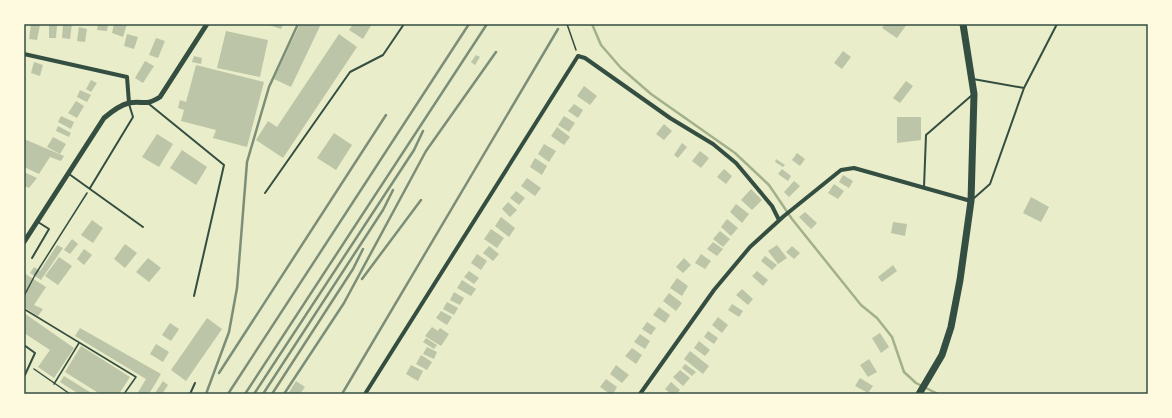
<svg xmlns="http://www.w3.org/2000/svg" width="1172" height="418" font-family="'Work Sans',sans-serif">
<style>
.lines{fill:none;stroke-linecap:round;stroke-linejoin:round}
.stream{stroke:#a3b18a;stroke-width:2.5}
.building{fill:#bcc5a7}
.path{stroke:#344e41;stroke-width:1.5}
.service{stroke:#344e41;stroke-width:2}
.minor{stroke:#344e41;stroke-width:4}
.tertiary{stroke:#344e41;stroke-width:5}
.primary{stroke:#344e41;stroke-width:7}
.rail{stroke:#7c8e77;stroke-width:2.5}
.neatline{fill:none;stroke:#344e41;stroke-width:1.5}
</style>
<rect width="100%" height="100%" fill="#e9edc9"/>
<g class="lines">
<path class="stream" d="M592 24 601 45 621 68 651 94 735 153 769 185 792 219 861 305 877 318 892 337 904 372 916 383 938 394"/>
</g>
<path class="building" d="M31 24 40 25 37 40 29 39Z
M49 24 57 25 56 38H49Z
M63 24H72L70 39 62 38Z
M98 24H108L107 31 97 30Z
M114 24H127L123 37 112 33Z
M266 24H283L281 29Z
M300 24H321L291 87 274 79Z
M353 24H372L363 39 349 30Z
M885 24H907L897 38 882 28Z
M79 27 87 29 85 42 77 41Z
M226 31 268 40 260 77 217 68Z
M127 34 138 37 134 49 124 46Z
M339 34 357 47 283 158 256 140 268 121 277 127Z
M156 38 165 41 158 58 149 55Z
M843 51 851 57 842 69 834 63Z
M476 55 480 57 475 65 471 62Z
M194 56 202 58 201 64 192 62Z
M145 61 154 66 143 83 135 78Z
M34 62 43 65 40 76 31 73Z
M196 65 264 82 247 147 213 138 216 130 181 121 184 110 178 108 180 100 186 102Z
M91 80 97 83 91 92 86 89Z
M906 81 913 86 900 103 893 98Z
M584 86 597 96 590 105 577 96Z
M80 90 91 95 87 102 77 97Z
M76 101 84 106 77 118 68 113Z
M574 104 583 110 578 118 568 111Z
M61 116 74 122 71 129 58 122Z
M564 116 575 123 569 132 558 125Z
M897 117H921V140L897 143Z
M664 124 672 131 664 140 656 134Z
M58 126 71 133 69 137 56 131Z
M557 127 570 137 564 145 551 136Z
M334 133 352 145 336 170 317 158Z
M157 134 173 144 159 167 142 157Z
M53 137 66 144 60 154 47 147Z
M24 139 64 156 61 161 50 157 39 174 24 167Z
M682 143 687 147 678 158 674 155Z
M544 144 556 151 549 162 538 154Z
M182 150 207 167 196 185 170 168Z
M700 151 709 158 701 168 692 161Z
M797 153 805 159 800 166 792 160Z
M535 158 547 166 542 175 530 167Z
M776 159 785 165 783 167 775 162Z
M724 169 732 176 726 184 717 177Z
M782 169 791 176 788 181 778 174Z
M24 172 37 178 29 188 24 186Z
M843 175 853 181 849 188 839 182Z
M527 178 541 188 535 196 521 186Z
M794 181 800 186 789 197 784 192Z
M834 184 844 191 838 199 828 193Z
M751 189 762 200 752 210 741 200Z
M516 191 525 198 519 205 510 198Z
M1031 197 1049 207 1041 222 1023 213Z
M508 202 517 210 510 217 502 209Z
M736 204 749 214 742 223 730 212Z
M805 212 817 223 811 229 799 217Z
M501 217 515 228 509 237 495 226Z
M727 219 738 228 731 236 721 227Z
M92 220 103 228 93 243 81 235Z
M893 222 907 224 905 236 891 233Z
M491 229 504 238 497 248 484 239Z
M720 231 730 239 723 247 713 239Z
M72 239 78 244 70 254 64 250Z
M713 242 723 249 717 256 707 249Z
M125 244 137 253 125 268 114 259Z
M57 245 63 248 41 280 30 273 34 267 40 271Z
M777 245 787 258 778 264 768 251Z
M489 246 499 254 493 261 483 253Z
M792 246 800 253 794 259 786 252Z
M84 249 92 255 84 265 77 259Z
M477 254 487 261 481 270 471 263Z
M701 254 711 261 705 269 695 263Z
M765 256 777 265 772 270 761 261Z
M59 257 72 266 58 285 45 276Z
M148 258 161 268 149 282 136 272Z
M684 258 691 265 683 273 676 267Z
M893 265 897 271 882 282 878 277Z
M469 271 479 278 474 284 464 277Z
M757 271 768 280 763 286 752 276Z
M24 273 46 287 34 305 43 309 38 316 24 307Z
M677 278 688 286 682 296 670 288Z
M462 280 476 289 471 296 457 288Z
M742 289 753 299 748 305 736 295Z
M454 292 464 298 460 305 450 300Z
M669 293 682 303 676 311 663 301Z
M447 302 458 308 454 315 443 309Z
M732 304 743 311 739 317 728 310Z
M659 307 670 315 665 323 653 315Z
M441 311 452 317 447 325 436 318Z
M24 313 74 348 54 378 38 367 50 350 24 333Z
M718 317 728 325 722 333 712 325Z
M207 318 222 329 186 381 171 370Z
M647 322 656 328 651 335 642 329Z
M170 323 179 329 171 341 162 335Z
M432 327 438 331 440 328 449 334 441 346 425 336Z
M80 328 161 374 149 394H137L146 379 75 336Z
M708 331 718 338 714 344 704 337Z
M880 333 889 347 881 353 872 338Z
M640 334 650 341 645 349 634 342Z
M426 338 437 345 434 349 423 342Z
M699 341 710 350 705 356 694 348Z
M156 344 169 352 163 362 150 354Z
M81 346 130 377 119 394H100L65 372Z
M427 347 437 352 434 359 423 354Z
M632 348 642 355 636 364 625 356Z
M690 351 709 366 703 374 684 359Z
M421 355 432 362 427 370 416 364Z
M869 359 877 372 868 377 860 365Z
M685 364 696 372 692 376 682 368Z
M411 365 423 371 418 381 406 374Z
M616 365 629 375 622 383 610 374Z
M680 370 690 378 683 386 673 377Z
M64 376 93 394H79L60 382Z
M860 378 873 386 868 393 855 386Z
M606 379 617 387 613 394H610L600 387Z
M163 381 168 385 162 394H157L155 393Z
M296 381 305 387 300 394H288Z
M671 382 680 390 677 394H671L665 389Z"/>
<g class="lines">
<path class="path" d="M567 24 576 50
M24 296 35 275 87 193
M24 309 136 377 124 394
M34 369 70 394
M54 384 79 343"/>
<path class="service" d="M973 79 1024 88
M149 104 224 165 194 296
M69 174 143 227
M924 187 926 135 971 96
M90 188 133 117 129 104
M265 193 350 72 383 55 404 24
M973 199 990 184 1024 88 1057 24
M32 258 49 229 38 222
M24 345 35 353 24 377
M190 394 195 383"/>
<path class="minor" d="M24 54 127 77 129 103
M365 394 578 56 585 58 670 118 713 144 736 163 772 206 779 220
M640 394 714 290 750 247 784 216 841 170 854 168 971 201"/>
<path class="tertiary" d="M24 242 104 118C111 112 120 105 129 103 144 100 144 107 160 97L207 24"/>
<path class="primary" d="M919 394 942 355 951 327 960 280 971 201 974 94 963 24"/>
<path class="rail" d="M362 279 421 200
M219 373 386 115
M206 394 229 332 237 288 247 162 269 87 298 24
M228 394 469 24
M245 394 487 24
M254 394 414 150 423 131
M263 394 383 210 393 190
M272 394 353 269 363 249
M284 394 344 303 426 151 496 52
M342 394 558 29"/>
</g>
<rect width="1172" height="418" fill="none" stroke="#fefae0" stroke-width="50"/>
<rect x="25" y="25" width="1122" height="368" class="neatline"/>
</svg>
